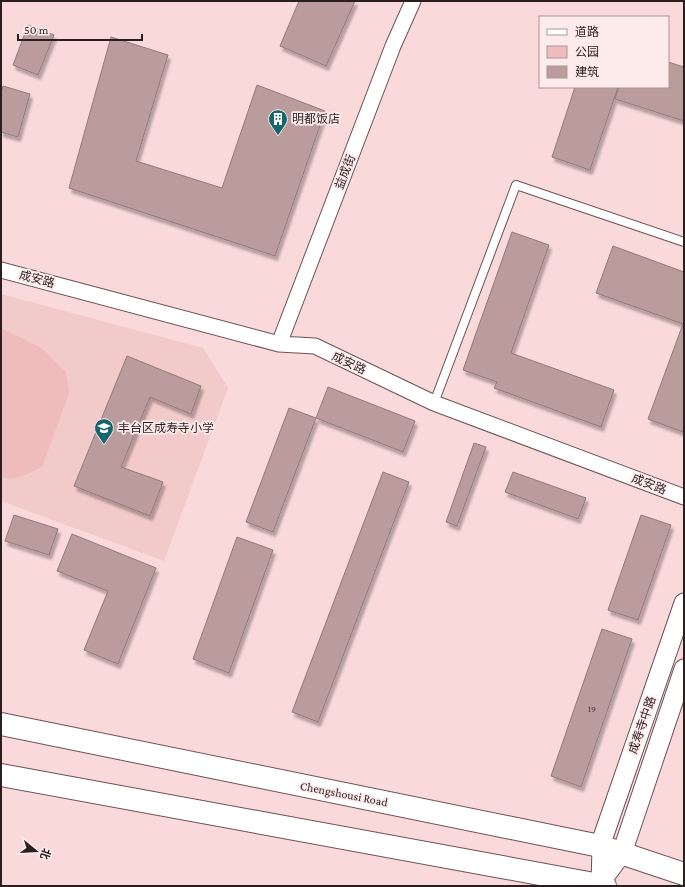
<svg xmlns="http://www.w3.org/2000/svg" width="685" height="887" font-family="'Crimson Pro','Noto Sans SC',serif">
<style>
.built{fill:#f2caca}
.green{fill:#efbbbc}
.building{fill:#ba9c9d;stroke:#947879;filter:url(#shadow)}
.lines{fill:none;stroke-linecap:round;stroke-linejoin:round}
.service-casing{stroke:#6c5253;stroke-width:10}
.minor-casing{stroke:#6c5253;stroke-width:17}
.tertiary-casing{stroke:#6c5253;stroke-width:21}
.primary-casing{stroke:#6c5253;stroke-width:24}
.service{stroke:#fff;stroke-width:8}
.minor{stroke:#fff;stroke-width:15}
.tertiary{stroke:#fff;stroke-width:19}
.primary{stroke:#fff;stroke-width:22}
.labels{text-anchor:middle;stroke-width:3.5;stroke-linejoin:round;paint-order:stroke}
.number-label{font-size:10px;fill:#4e3e3e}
.poi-label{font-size:12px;fill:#2a1e1f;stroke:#fdeaea;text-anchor:start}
.street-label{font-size:12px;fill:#2a1e1f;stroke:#fdeaea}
</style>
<defs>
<filter id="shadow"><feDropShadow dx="2.5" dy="4.5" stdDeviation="1" flood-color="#0004"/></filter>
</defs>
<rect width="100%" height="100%" fill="#f9d9da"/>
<path class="built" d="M1 294 203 348 228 388 164 561 1 501Z"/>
<path class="green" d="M1 328 41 348 66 372 69 393 42 467C30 473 14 482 1 477Z"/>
<path class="building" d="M299 1H355L326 66 280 46Z
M28 25 54 35 38 75 13 65Z
M111 37 168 55 136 161 222 188 257 85 325 111 275 256 69 188Z
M668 62 684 67V121L615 99 619 87H668Z
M3 86 30 94 18 137 1 132V93Z
M575 87H618L590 170 552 157Z
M512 232 549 245 511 353 614 390 601 427 494 388 497 382 463 370Z
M613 246 684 272V428L683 432 648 419 683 324 596 293Z
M127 356 201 386 191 414 150 397 121 467 163 482 150 516 74 486Z
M328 387 415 421 403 452 316 418Z
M289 408 316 418 273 532 246 522Z
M474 443 486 447 457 526 446 522Z
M383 472 409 482 318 722 292 712Z
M513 472 586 498 578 519 505 492Z
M14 515 58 529 49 555 5 541Z
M641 515 671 525 638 620 608 610Z
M72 534 156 568 118 664 84 650 108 591 57 571Z
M237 537 273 550 229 673 193 659Z
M602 629 632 639 581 787 551 776Z"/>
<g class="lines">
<g class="service-casing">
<path id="service" d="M434 403 516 185 684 242"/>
</g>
<g class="minor-casing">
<path id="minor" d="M1 270 279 344 315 346 434 403 684 497
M279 344 393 46 413 1
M599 886 600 846"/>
</g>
<g class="tertiary-casing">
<path id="tertiary" d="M600 846 684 603
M599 884 622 853 684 669"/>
</g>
<g class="primary-casing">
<path id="primary" d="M1 724 600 846 684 874
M1 775 605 886"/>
</g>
<use href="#service" class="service"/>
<use href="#minor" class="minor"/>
<use href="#tertiary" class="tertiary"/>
<use href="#primary" class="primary"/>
</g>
<defs>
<g id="building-pin" transform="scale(1)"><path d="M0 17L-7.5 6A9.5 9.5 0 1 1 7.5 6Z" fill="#17656c" stroke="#fdeaea"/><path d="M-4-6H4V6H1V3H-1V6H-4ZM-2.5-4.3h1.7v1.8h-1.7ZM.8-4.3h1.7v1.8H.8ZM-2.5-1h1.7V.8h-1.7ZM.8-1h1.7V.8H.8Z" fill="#fff"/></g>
<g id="school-pin" transform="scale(1)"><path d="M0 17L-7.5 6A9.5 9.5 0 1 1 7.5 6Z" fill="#17656c" stroke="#fdeaea"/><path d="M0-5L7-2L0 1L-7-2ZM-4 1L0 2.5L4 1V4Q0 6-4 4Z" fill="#fff"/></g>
</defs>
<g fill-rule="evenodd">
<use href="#building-pin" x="278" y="119"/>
<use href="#school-pin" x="104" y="428"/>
</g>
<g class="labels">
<g class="number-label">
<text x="592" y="712">19</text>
</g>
<g class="poi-label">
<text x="292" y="123">明都饭店</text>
<text x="118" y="432">丰台区成寿寺小学</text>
</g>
<g class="street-label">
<text transform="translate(345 172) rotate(-69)" y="4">益成街</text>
<text transform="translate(37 279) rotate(15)" y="4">成安路</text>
<text transform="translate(349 363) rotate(25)" y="4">成安路</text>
<text transform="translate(649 484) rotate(21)" y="4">成安路</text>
<text transform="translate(642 725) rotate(-71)" y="4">成寿寺中路</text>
<text transform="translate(344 794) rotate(11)" y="4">Chengshousi Road</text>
</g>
</g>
<rect width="685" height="887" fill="none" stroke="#2a1e1f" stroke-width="4"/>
<rect x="539" y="16" width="130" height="72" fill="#fdeaea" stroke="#a99899"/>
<rect x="547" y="29" width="20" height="6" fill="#ffffff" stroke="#a99899"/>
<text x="575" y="36" font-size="12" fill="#2a1e1f">道路</text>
<rect x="547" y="46" width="20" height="12" fill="#efbbbc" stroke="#a99899"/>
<text x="575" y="56" font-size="12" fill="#2a1e1f">公园</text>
<rect x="547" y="66" width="20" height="12" fill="#ba9c9d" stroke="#a99899"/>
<text x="575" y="76" font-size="12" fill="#2a1e1f">建筑</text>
<g transform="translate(36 851) rotate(108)" stroke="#fdeaea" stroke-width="3" paint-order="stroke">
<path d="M0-3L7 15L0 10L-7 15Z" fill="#2a1e1f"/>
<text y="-6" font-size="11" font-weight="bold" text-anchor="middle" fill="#2a1e1f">北</text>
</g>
<path d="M18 34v6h124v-6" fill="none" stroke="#2a1e1f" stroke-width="2"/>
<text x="24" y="34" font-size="12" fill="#2a1e1f" stroke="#fdeaea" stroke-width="3" paint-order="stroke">50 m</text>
</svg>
